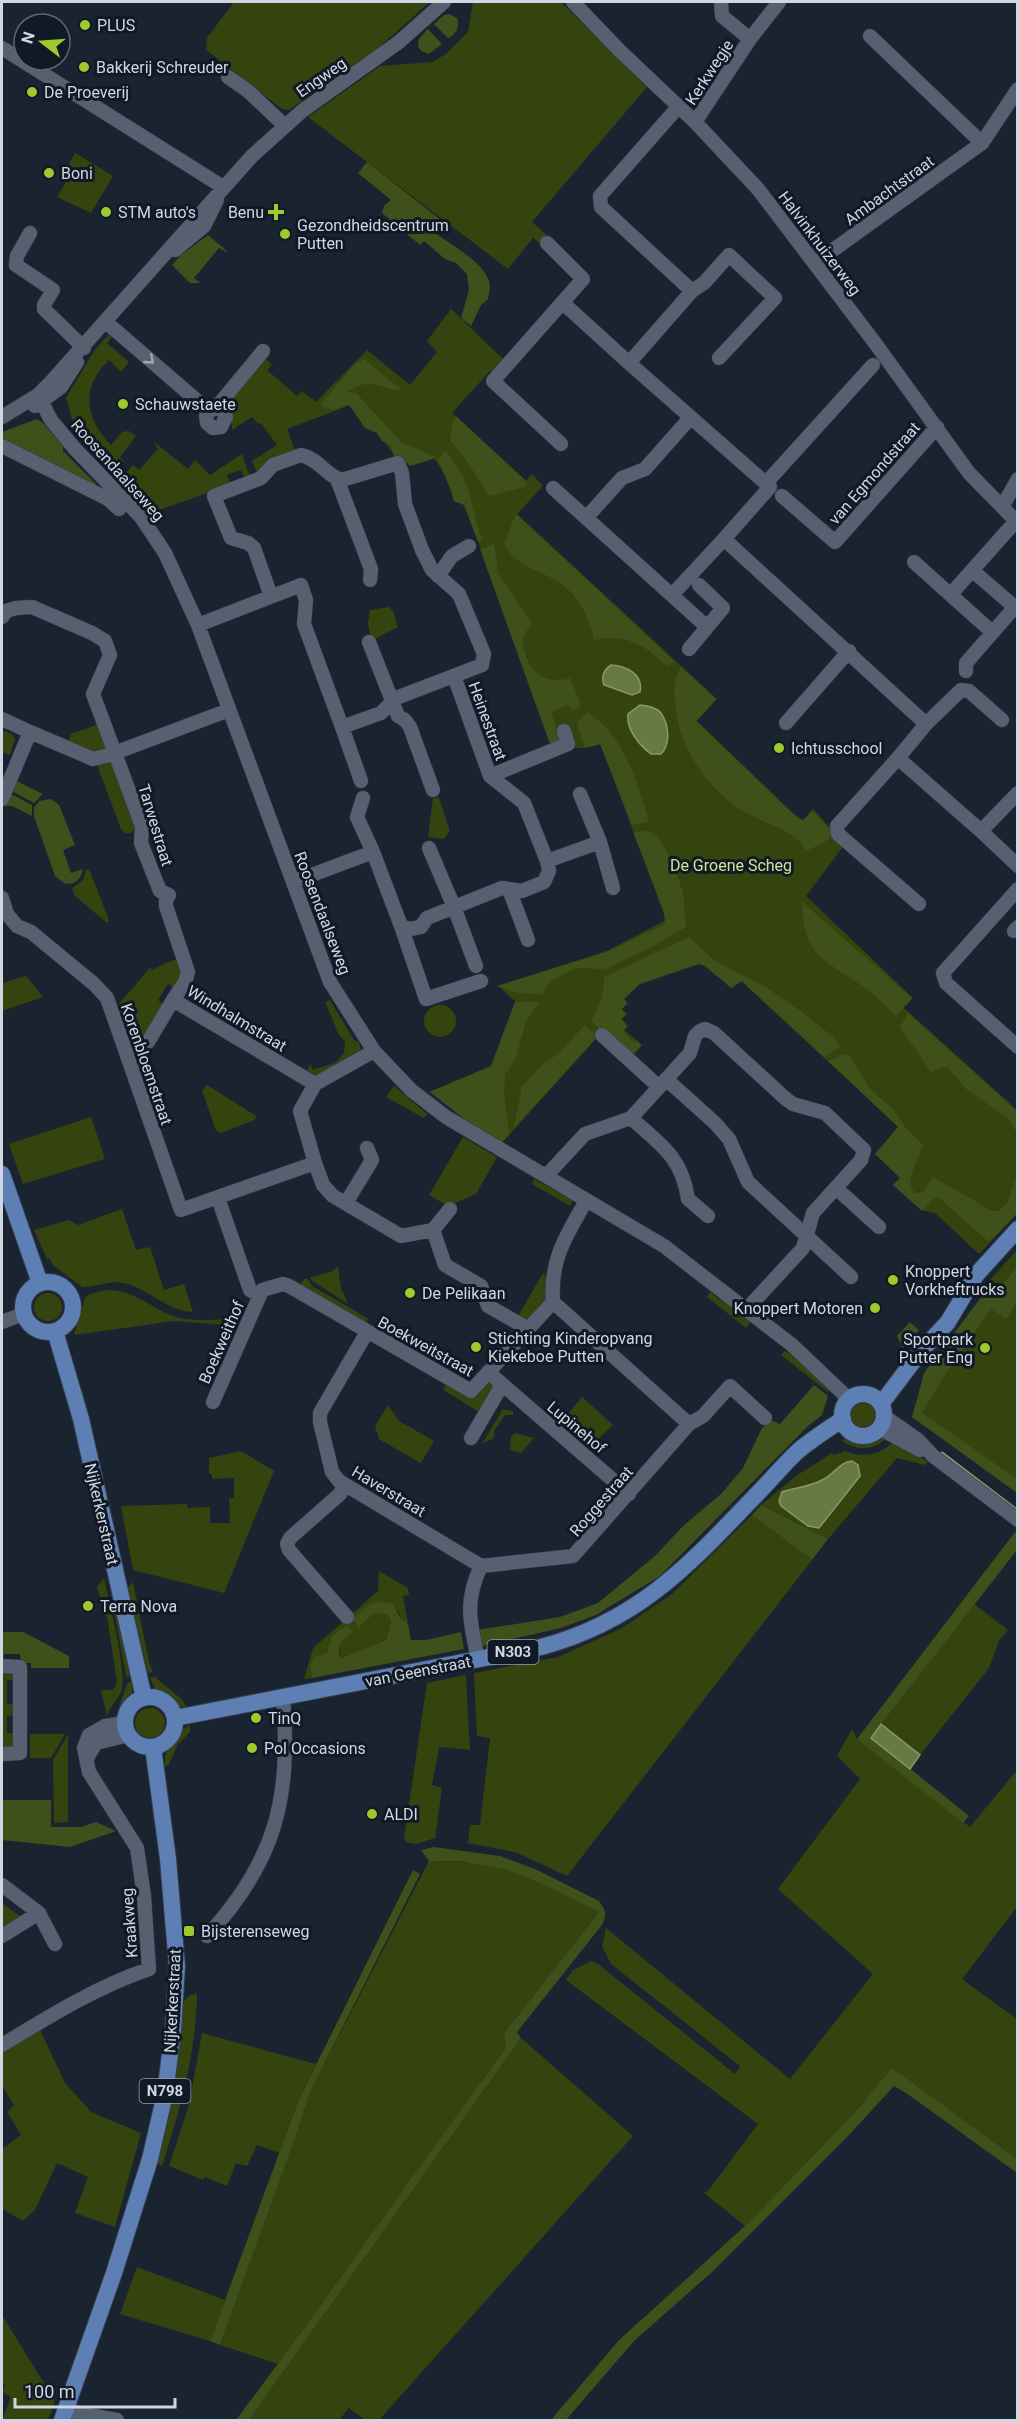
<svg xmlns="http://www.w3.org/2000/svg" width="1019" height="2422" font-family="Roboto,sans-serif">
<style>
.green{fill:#35440f;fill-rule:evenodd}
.forest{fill:#40501a}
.water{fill:#687a44;stroke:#889673;stroke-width:1.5}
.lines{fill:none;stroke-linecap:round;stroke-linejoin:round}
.stream{stroke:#889673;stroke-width:3}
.minor-casing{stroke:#363d48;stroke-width:15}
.major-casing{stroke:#363d48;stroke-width:18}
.minor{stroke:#566070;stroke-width:14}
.major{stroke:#5d7fb3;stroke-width:16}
.oneway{stroke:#a0a7b3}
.poi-dot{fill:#9fca2d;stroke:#111926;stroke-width:2}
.labels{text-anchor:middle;stroke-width:6;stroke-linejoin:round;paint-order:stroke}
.shield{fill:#111926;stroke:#979ea8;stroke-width:1.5}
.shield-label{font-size:15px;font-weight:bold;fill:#d1d7e0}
.poi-label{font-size:16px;fill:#d1d7e0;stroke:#111926;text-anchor:start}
.street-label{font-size:16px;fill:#d1d7e0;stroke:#111926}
.park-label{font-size:16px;fill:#c9e694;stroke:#111926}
</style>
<rect width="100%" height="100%" fill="#1a2330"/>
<path class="green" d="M234 2H430L378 48 289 110 282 109 206 50 207 38Z
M473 2H561L647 87 532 222 551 239 544 247 533 238 508 269 308 117 380 66 432 62 446 54 468 32Z
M75 153 113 176 91 213 57 197 73 170 68 166Z
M451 309 505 361 494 372 490 371 452 413 526 481 532 474 543 486 517 514 717 699 697 721 794 814 803 820 813 809 845 844 806 896 913 998 904 1008 1017 1110V1214L979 1254 935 1213 922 1210 894 1185 901 1178 876 1153 899 1127 741 981 732 988 700 963 671 973 638 980 624 999 628 1003 622 1009 627 1014 622 1019 628 1026 624 1030 642 1045 632 1057 603 1031 502 1143 431 1091 492 1066 516 1002 498 986 607 951 666 920 601 744 585 748 552 747 465 505 454 501 444 473 434 458 408 464 395 456 378 433 350 405 287 429 295 450 268 460 257 473 252 461 277 445 261 423 259 424 252 417 232 430V419L227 405 266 359 272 365 267 370 297 396 302 391 316 402 367 350 410 385 437 352 427 341Z
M109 334 112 337 107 343 129 362 121 372 109 360C80 387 85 419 111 445L122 432 129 431 136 436 120 457 124 461 112 472 77 435 66 398 94 351Z
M154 442 188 469 195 460 210 475 242 454 250 477 245 479 241 470 227 475 231 485 153 512 120 480 133 465 139 470 158 449Z
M389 607 393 611 398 627 371 641 368 623 370 610Z
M99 724 109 749 89 754V750L72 743 67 744 71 734Z
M2 730 12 734 15 739 10 755 2 752Z
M111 761 136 823 135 829 131 833H125L121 829 97 765Z
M433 798H439L449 828V832L444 839 428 837Z
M89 869 109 920 107 923 75 896 72 888 83 880 86 870Z
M173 960H178L184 970 175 988 168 984 158 1000 164 1005 146 1036 135 1039 130 1038 117 1006 150 968 152 970Z
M26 976 43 997 2 1011V983Z
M330 1000 354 1040 359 1042 361 1050 317 1076H312L307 1071 310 1064 313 1070 335 1063 344 1053 345 1042 338 1033 325 1002Z
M424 1021a16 16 0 1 1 32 0a16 16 0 1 1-32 0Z
M207 1085 256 1116 255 1120 221 1133 216 1131 202 1090Z
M394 1086 427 1114 424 1118 386 1097Z
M91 1117 105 1159 23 1184 9 1144Z
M463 1137 497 1157 476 1194 448 1206 429 1195Z
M534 1179 567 1197 575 1198 570 1206 532 1184Z
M122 1209 136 1250 150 1247 164 1290 184 1284 193 1312C167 1311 149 1289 124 1283 108 1280 96 1288 82 1287L53 1265 49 1258 47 1259 34 1230 69 1220 78 1225Z
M1017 1250V1267L1002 1285 988 1288 990 1280Z
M338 1266 341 1289 348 1304 311 1280V1277L331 1272Z
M543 1273 548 1279V1301L527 1321 517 1318Z
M304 1279H308L312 1286 369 1319 362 1325 300 1285Z
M1017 1284V1490L912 1417 989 1296Z
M107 1290C133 1289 152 1309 176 1317 197 1323 224 1318 246 1318L242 1326 174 1321 74 1335 85 1298 90 1294Z
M710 1292 720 1300 726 1299 752 1320 746 1328 707 1297Z
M34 1307a14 14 0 1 1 28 0a14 14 0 1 1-28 0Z
M784 1351 798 1357 830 1389 828 1392 781 1355Z
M487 1380 495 1384 481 1413 443 1390 447 1383 471 1397Z
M582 1397 613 1425 595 1442 593 1441 589 1443 563 1420Z
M851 1415a12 12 0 1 1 24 0a12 12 0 1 1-24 0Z
M388 1405 399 1421 434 1441 421 1463 379 1439 375 1426Z
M503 1409 513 1411V1415H505L494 1431V1438L482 1444Z
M516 1433 534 1438 521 1453 510 1450 511 1436Z
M883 1438H886C874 1451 855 1451 841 1440L847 1439 863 1442Z
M893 1442 901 1445 928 1462 924 1465 897 1458 828 1539 761 1505 796 1476 832 1453 834 1455 845 1451C862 1458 880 1455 893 1442ZM838 1469 860 1476 819 1528 808 1526 781 1506 785 1490C804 1491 824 1482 838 1469Z
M241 1451 274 1471 224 1593 133 1570 121 1506 187 1504 188 1508 210 1507V1523H230L229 1498H234V1478L212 1479V1474H209V1458Z
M752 1515 812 1560 567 1876 515 1852 468 1843 470 1825H480L490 1738 477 1736 474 1673 558 1657 622 1628 672 1594Z
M379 1571 408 1588 409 1595 403 1596 408 1624 401 1619 398 1611 374 1613 388 1615 391 1622 386 1640 341 1658 339 1646 347 1625 327 1653 310 1665 312 1678 304 1679 313 1648 378 1591Z
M104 1578C109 1602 126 1667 122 1688 120 1699 110 1705 107 1716L101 1690H113L117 1682 107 1616H105L97 1587Z
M108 1578 111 1579 130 1672 128 1678 126 1675Z
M133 1582 149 1662 153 1672 148 1673 127 1589Z
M974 1604 1008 1630 999 1641 989 1668 920 1755 881 1724Z
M2 1670 12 1673 15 1680H7V1704L16 1705 15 1715 7 1716V1733H15L13 1748 2 1750Z
M466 1675 470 1750 439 1747 432 1785 442 1788 435 1838 416 1844 406 1842 404 1838 427 1683Z
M150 1677H156C164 1687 184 1697 186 1707 169 1706 155 1693 150 1677Z
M131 1681C135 1698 126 1705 121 1720L115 1719 127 1684Z
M135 1723a15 15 0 1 1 30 0a15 15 0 1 1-30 0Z
M190 1725V1732L178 1744 169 1764 165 1767C163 1750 174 1733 190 1725Z
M852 1729 857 1739 970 1827 1017 1770V1907L962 1979 1017 2019V2159L892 2069 855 2112 745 2226 704 2193 708 2191 758 2124 566 1980 573 1970 591 1961 598 1964 735 2074 740 2066 611 1964 602 1946 606 1928 790 2079 873 1974 778 1889 860 1779 837 1756Z
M30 1734H65L51 1758H30Z
M68 1734V1822L54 1823 53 1760Z
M429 1861C454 1861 482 1862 507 1869 538 1878 571 1895 599 1912L504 2033 506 2048 278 2364 220 2345 296 2136 310 2092Z
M2 1903 21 1917 2 1930Z
M197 1994C196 2054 180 2110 162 2166L156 2162 182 2004 189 1995Z
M40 2030 65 2083 91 2112 141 2133 115 2227 75 2213 88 2177 57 2163 35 2210 23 2221 2 2209V2149L21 2135 7 2112 14 2105 2 2086V2053Z
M202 2033 316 2064 299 2099 279 2153 257 2145 247 2166 236 2163 227 2186 205 2177 203 2180 169 2166 189 2105Z
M521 2038 633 2136 379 2420H365L349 2408 339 2420H249Z
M137 2267 225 2300 210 2341 120 2314Z
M2 2315 55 2401 48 2420H2L11 2397 2 2392 5 2385 2 2383Z"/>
<path class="forest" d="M449 14 457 18C460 27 456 35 448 38L434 24 444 15Z
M428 29 442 44 429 54 421 51C414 42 421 36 428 29Z
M367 162 441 220 432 231C448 243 483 261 489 281 491 286 489 294 488 299L481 305 471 326 461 318 469 290 467 274 456 263 445 259 424 241 420 245 382 213 384 206 391 200 358 173Z
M208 235 227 251 226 252 219 248 194 278 200 283H190L172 265 181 255Z
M364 359 403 391C378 389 372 376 347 392L356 393 401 442 435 457 433 459 410 466 401 456 394 457 391 446 382 441 377 433 365 428 349 405 333 410 320 405 355 364Z
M456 416 526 481 527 486 490 496 487 493 469 464 450 440 452 425Z
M37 419 43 423 63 446V451L96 484 85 485 2 443V432Z
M445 450C452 461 462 470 466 483 473 502 474 521 483 540L478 542 464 505 454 501 451 489 438 461Z
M516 514 670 657 674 662 667 666C644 645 626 633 594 640 589 616 578 594 557 581 537 569 514 566 504 543Z
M494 544 498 573 532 624C529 628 525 632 524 636 522 640 523 646 524 650 530 673 547 685 570 678L581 705 572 712 568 705 551 712 561 742 551 747 480 549Z
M681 667 716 699 696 721 793 814 802 821 813 811 833 833 825 842 806 851C794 829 773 827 753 816 715 798 684 758 677 716 674 698 671 683 681 667Z
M587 712C624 734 638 783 649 822L632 825 600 744 585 748 577 723Z
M16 781 43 794 34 803 10 790Z
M9 793 32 805V816L12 806H2Z
M51 799 59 805 75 845 63 850 71 873 83 869C81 880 74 886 64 883L55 876 34 816V808L39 801Z
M650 831C667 843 678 874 683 894 685 905 684 916 686 927L652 947 605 969 575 968 550 982 542 995 514 992 497 986 606 952 665 924 664 911 633 832Z
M802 902 912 998 896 1016C887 1007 878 998 868 990 829 960 803 961 802 902Z
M689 937 715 961 764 986 802 1012 833 1037 840 1047 824 1057 742 981 731 988 706 966 699 964 640 984 624 999 627 1004 621 1009 626 1014 621 1019 627 1027 623 1031 634 1043 637 1041 641 1045 631 1057 591 1021C599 1006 605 995 604 977Z
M515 1002H540L526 1021 516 1058 505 1075 504 1094 509 1134 501 1143 464 1119 430 1092 491 1066Z
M908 1013 1017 1111V1133L1008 1118 966 1089 948 1068 944 1067 931 1072 900 1027Z
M585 1025 597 1037 514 1128 522 1086 543 1064 558 1054Z
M845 1054 849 1055 870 1089 893 1109 906 1128 923 1145C919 1160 902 1183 916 1193H922L933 1177 992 1211H999L1008 1202 1015 1179 1017 1187V1213L989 1242 938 1197 934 1198 922 1211 893 1185 900 1178 875 1154 898 1127 828 1061Z
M1017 1267V1302L1006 1319 991 1309 942 1379 922 1413 1017 1479V1493L912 1417 924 1373 988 1288 1002 1285Z
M910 1322 919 1330 903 1348 897 1336Z
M814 1385 828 1396 822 1415 807 1427 660 1576 596 1615 561 1628 482 1646 477 1630 560 1617 598 1603 656 1555 683 1526 722 1493 743 1468 762 1428 771 1420 780 1424Z
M761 1505 828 1539 812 1560 752 1515Z
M1015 1532 1017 1534V1550L871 1737 969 1816 963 1823 857 1739Z
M378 1602 392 1603 401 1619 408 1624 411 1640H426L461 1632 464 1649 312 1678 310 1665 315 1657 327 1653 332 1636 347 1625 353 1632C343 1639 335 1645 341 1658L386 1640 391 1622 388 1615 374 1613 359 1627 353 1619 369 1604Z
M2 1632H23L69 1656V1668H31V1663H21L20 1654H4L3 1662H2Z
M2 1800H51V1827H81L96 1822 116 1831 70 1847 2 1840Z
M434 1847 500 1856 535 1869 599 1901C606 1910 607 1914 602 1925L517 2032 521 2038 249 2420H236C328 2298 415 2171 506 2048L504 2033 599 1912 547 1886 506 1869 459 1861H429L421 1850Z
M413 1870 420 1874 310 2092 296 2136 220 2345 210 2341 299 2099Z
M892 2068 1017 2159V2173L909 2095 894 2086 850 2134 711 2273 634 2341 566 2420H551L619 2340 745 2226 855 2112Z"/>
<path class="water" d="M611 665C626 666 644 674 640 692L632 695 604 685C601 676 603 670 611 665Z
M640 705C647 706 657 707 661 713 669 725 671 744 661 754H651C639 745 626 729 628 714Z
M852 1461 858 1465 860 1476 819 1528 808 1526 781 1506 779 1501 782 1492C796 1487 811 1487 824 1479 835 1473 840 1462 852 1461Z
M881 1724 920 1755 910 1769 871 1738Z"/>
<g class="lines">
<path class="stream" d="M942 1453 1018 1511"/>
<g class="minor-casing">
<path id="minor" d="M573 2 620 51 695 122 758 189 875 343 969 473 1018 523
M721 2 722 16 750 39
M870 36 982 143
M2 48 223 187
M228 77 248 91 284 125
M679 106 600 196 601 207 692 291 629 363 770 487 724 539 926 724 898 758 981 831 1018 793
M695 122 750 39 779 2
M30 233 17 256 16 265 53 290 44 305V309L84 348
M547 243 583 279 493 381 561 444
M175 250 204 226 217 200
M815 263 982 143 1018 89
M692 291 704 283 729 255 775 298 719 358
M563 303 629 363
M106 322 209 411 216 408 263 351
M38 395 51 420 75 449 141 517 165 553 198 625 330 982 374 1051 411 1090 446 1117 664 1246 792 1345 849 1399
M35 406 61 387 77 362
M209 411 206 416 207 423 213 428 221 427 226 417 222 410 216 408
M2 417 38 395 51 382 252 156 302 111 399 42 444 2
M2 446 108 499 119 509
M337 479 371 569 370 580
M766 483 873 365
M553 488 707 627
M782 496 835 542 937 427
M1002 507 1018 479
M586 518 622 478 645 469 690 418
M914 562 992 632
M973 571 1018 610
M438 576 452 556 469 546
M951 594 1016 521
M672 595 724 539
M2 617 6 611 16 608 32 607 92 633 105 641 110 655 93 694 142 826 141 843 160 891 169 895 166 900V906L188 972 185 982 173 1000
M198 625 301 585 306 600 304 624 342 727 381 713 396 698 482 665 484 654 459 594 432 570 422 550 405 504 402 473 398 463 342 480C326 476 318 458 301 455L273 465 261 478 214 496 231 538 248 543 254 548 271 596
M369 642 398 716 405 720 410 727 433 790
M689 649 723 608 699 585
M966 671V663L1014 608
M2 719 30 732
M786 723 849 651
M926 724 961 690 969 691 1002 720
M342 727 361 781
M898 758 837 826 838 834 919 904
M490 776 568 744 564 731
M580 794 600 842 613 888
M363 798 357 817 373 852
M2 799 30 732 93 759 109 755 229 710
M981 831 1018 866
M429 848 454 907 476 966
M547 861 600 842
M293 882 373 852 401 926 410 929 421 927 427 918 502 888 522 891 544 882 549 871 547 861 524 803 490 776 454 676
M509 889 528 940
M1018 889 943 973 946 983 1018 1047
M2 898 7 914 17 926 31 932 94 984 107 998 181 1210 315 1163 300 1111 315 1084 374 1051
M401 926 426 999 481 981
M1014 931 1018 927
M602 1035 659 1087
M125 1048 148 1042 173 1000 315 1084
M666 1079 715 1123 729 1139 748 1182 851 1277
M631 1118C661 1145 682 1157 688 1199L708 1216
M315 1163 323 1185 333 1196 401 1236 433 1230 450 1209
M546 1176 585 1134 631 1118 690 1053 695 1036 700 1031 705 1029 714 1033 786 1099 793 1104 825 1113 864 1150 861 1160 813 1213 803 1248 746 1310
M836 1188 879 1227
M218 1198 250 1290 260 1295 262 1290 283 1284 289 1286 471 1391 553 1302C550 1259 566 1236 586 1201
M346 1203 372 1160 367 1148
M433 1230 445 1265 481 1286 488 1306 527 1328
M2 1322 23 1314
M367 1332 320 1413V1422L332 1472 339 1481 481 1566C464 1602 470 1622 478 1659
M488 1372 629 1494
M213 1402 260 1295
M884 1416 918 1440 933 1456 1018 1520
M689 1424 703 1416 730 1386 765 1418
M879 1428 920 1450
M471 1438 502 1385
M344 1484 340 1494 290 1538 287 1544 289 1550 347 1617
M481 1566 573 1556 689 1424 553 1302
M2 1666 20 1667V1753L2 1754
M87 1758 96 1743 129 1735
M2 1885 39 1913 55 1944
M2 1936 39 1913
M207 1936C277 1860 291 1797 283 1696
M2 2045C48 2017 96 1987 149 1969L144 1896 137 1848 89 1772 84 1748 89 1735 105 1726 125 1723
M67 2408 77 2413 117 2420"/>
</g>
<g class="major-casing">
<path id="major" d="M2 1174 40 1283
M23 1307a25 25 0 1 1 50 0a25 25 0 1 1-50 0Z
M55 1331 81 1419 144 1698
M842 1415a21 21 0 1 1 42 0a21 21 0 1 1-42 0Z
M881 1404 921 1351 948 1322 976 1275 1018 1229
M125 1722a25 25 0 1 1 50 0a25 25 0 1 1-50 0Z
M175 1718 541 1647C639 1621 690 1564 757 1494 771 1480 784 1464 798 1451 812 1439 828 1429 843 1419
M62 2420 114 2273 150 2159 165 2094 173 2030 177 1966 168 1859 153 1747"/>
</g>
<use href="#minor" class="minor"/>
<use href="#major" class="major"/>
</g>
<defs><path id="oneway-chevron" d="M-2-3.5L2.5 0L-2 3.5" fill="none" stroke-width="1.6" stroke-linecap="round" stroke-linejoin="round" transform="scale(1.5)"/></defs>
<use class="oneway" href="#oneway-chevron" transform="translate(150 360) rotate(41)"/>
<g class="poi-dot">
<circle cx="85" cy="25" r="6"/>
<circle cx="84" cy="67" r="6"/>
<circle cx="32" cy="92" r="6"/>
<circle cx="49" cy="173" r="6"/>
<circle cx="106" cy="212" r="6"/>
<path d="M273 203h6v6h6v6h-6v6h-6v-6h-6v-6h6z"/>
<circle cx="285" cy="234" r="6"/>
<circle cx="123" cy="404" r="6"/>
<circle cx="779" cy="748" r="6"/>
<circle cx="893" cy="1280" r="6"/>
<circle cx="410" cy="1293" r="6"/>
<circle cx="875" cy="1308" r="6"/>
<circle cx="476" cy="1347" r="6"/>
<circle cx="985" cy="1348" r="6"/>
<circle cx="88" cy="1606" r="6"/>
<circle cx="256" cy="1718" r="6"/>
<circle cx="252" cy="1748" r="6"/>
<circle cx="372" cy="1814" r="6"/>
<rect x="183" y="1925" width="12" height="12" rx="3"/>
</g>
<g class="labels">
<g class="shield">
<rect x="487.5" y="1640" width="51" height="24" rx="4.5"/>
<rect x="139.5" y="2079" width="51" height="24" rx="4.5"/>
</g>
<g class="shield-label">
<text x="513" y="1657">N303</text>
<text x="165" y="2096">N798</text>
</g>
<g class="poi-label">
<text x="97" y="31">PLUS</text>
<text x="96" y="73">Bakkerij Schreuder</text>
<text x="44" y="98">De Proeverij</text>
<text x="61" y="179">Boni</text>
<text x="118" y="218">STM auto's</text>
<text x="264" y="218" text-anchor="end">Benu</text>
<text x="297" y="231">Gezondheidscentrum<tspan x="297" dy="18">Putten</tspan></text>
<text x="135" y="410">Schauwstaete</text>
<text x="791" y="754">Ichtusschool</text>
<text x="905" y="1277">Knoppert<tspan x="905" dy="18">Vorkheftrucks</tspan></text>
<text x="422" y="1299">De Pelikaan</text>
<text x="863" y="1314" text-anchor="end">Knoppert Motoren</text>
<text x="488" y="1344">Stichting Kinderopvang<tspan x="488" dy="18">Kiekeboe Putten</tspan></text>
<text x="973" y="1345" text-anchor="end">Sportpark<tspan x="973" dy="18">Putter Eng</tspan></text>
<text x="100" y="1612">Terra Nova</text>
<text x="268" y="1724">TinQ</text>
<text x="264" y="1754">Pol Occasions</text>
<text x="384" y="1820">ALDI</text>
<text x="201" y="1937">Bijsterenseweg</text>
</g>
<g class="street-label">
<text transform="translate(709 72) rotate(-57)" y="6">Kerkwegje</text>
<text transform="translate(321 77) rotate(-35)" y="6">Engweg</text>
<text transform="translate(889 190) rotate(-36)" y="6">Ambachtstraat</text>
<text transform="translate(820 243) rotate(53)" y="6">Halvinkhuizerweg</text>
<text transform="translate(118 470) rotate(48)" y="6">Roosendaalseweg</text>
<text transform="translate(874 473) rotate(-49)" y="6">van Egmondstraat</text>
<text transform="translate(488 721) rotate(70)" y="6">Heinestraat</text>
<text transform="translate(156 825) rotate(73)" y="6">Tarwestraat</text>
<text transform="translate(323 913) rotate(69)" y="6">Roosendaalseweg</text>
<text transform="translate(237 1018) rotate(31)" y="6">Windhalmstraat</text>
<text transform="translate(147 1064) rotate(71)" y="6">Korenbloemstraat</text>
<text transform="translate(221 1342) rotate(-66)" y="6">Boekweithof</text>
<text transform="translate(426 1346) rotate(29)" y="6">Boekweitstraat</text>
<text transform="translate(577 1427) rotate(40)" y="6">Lupinehof</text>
<text transform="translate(389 1491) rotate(31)" y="6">Haverstraat</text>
<text transform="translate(601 1501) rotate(-49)" y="6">Roggestraat</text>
<text transform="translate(102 1514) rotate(77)" y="6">Nijkerkerstraat</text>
<text transform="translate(418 1671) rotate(-11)" y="6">van Geenstraat</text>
<text transform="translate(129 1923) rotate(-94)" y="6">Kraakweg</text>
<text transform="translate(172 2001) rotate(-87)" y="6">Nijkerkerstraat</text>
</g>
<g class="park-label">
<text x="731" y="871">De Groene Scheg</text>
</g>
</g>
<rect width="1019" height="2422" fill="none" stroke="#d1d7e0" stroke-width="6"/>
<g transform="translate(42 42) rotate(287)"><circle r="28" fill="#111926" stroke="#5e6570" stroke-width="1.5"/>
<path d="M0-4.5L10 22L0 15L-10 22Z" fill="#9fca2d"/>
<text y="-9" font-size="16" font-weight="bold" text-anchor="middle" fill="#d1d7e0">N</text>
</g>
<path d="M15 2398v9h160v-9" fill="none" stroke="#d1d7e0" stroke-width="3"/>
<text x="24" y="2398" font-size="18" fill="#d1d7e0" stroke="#111926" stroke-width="4.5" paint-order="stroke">100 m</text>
</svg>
